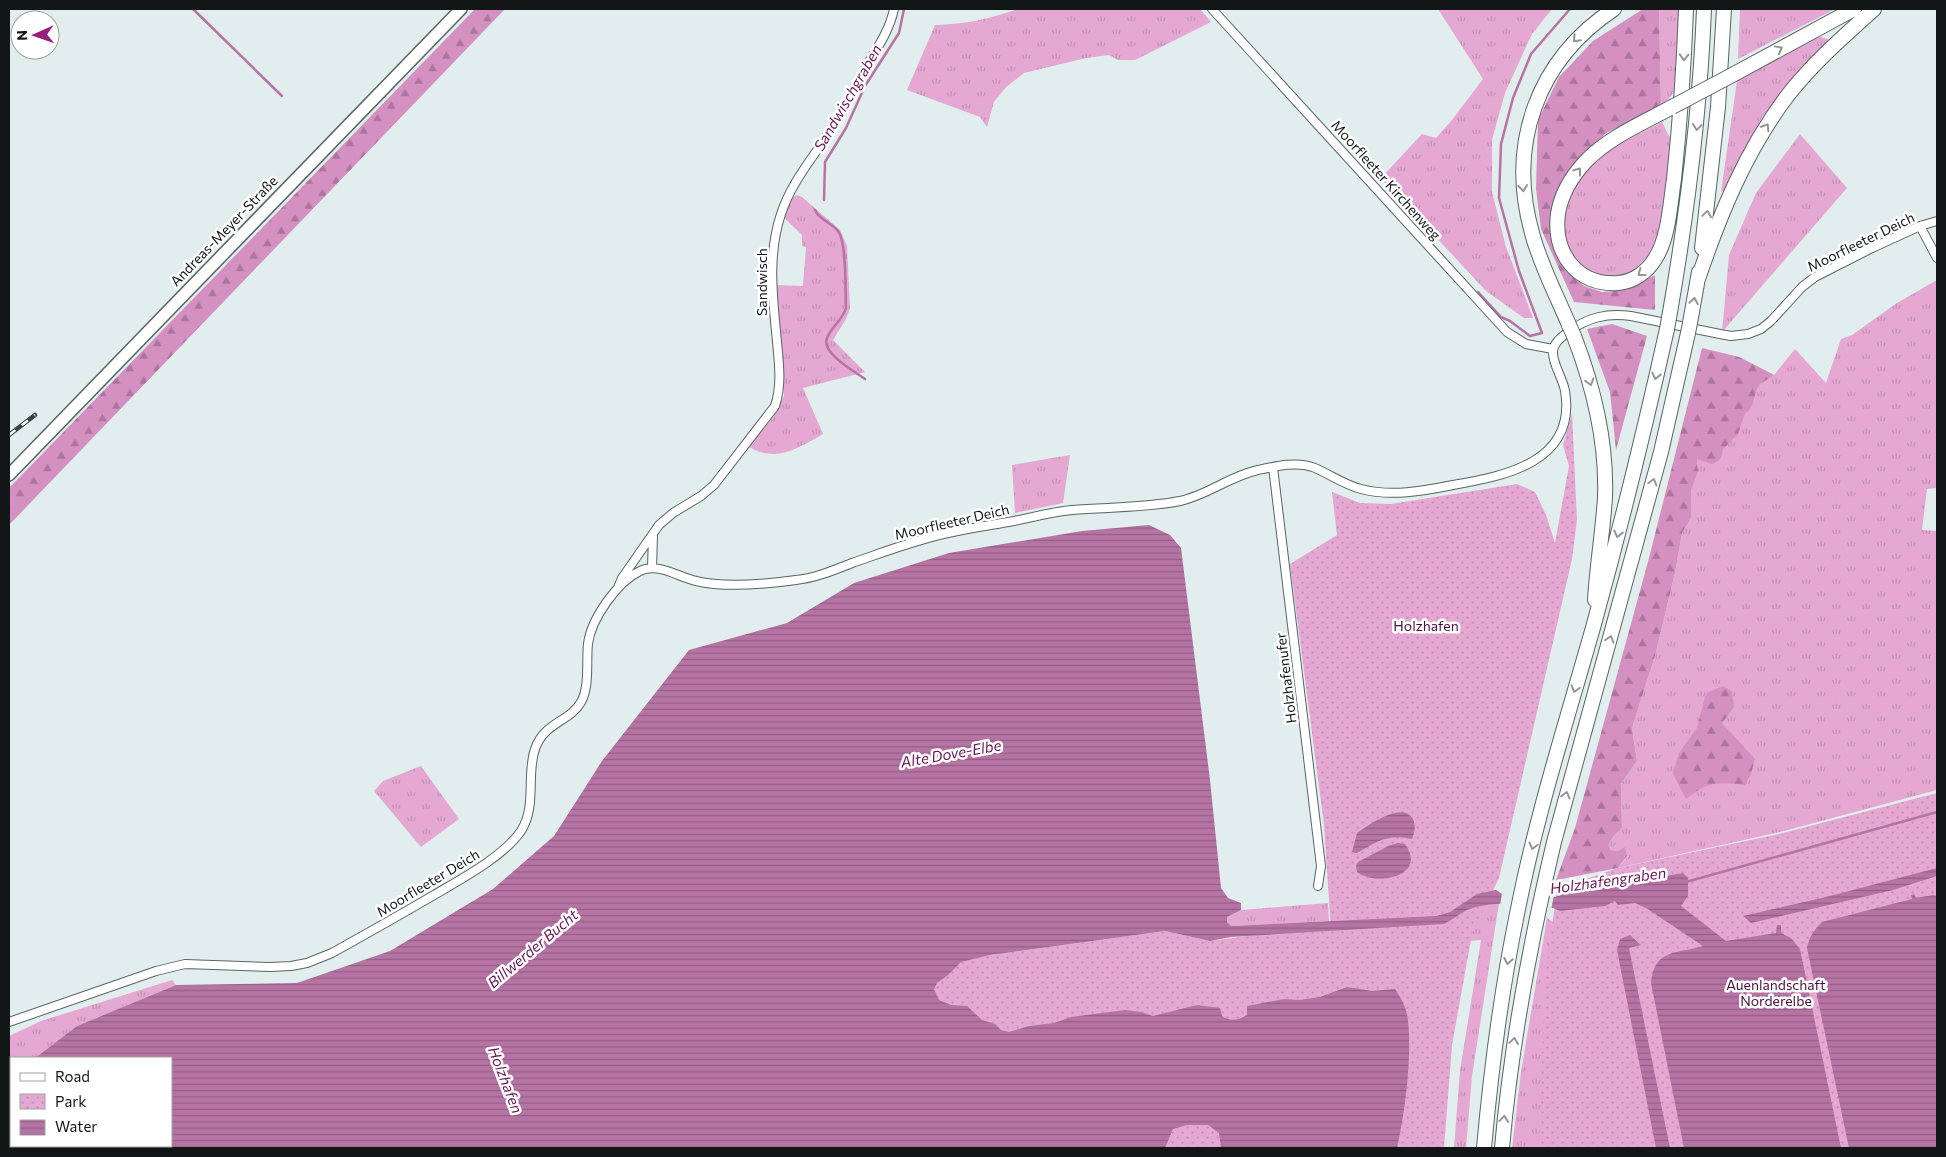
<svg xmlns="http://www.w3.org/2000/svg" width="1946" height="1157" font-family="Commissioner,sans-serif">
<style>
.grass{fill:url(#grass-tufts)}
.forest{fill:url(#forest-firs)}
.park{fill:url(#park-dots)}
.water{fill:url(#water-rules)}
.pier{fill:#e1eeed}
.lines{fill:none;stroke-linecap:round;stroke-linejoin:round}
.stream{stroke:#b674a4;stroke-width:2.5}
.minor-casing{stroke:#596464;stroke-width:10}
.primary-casing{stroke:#596464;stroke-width:14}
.motorway-casing{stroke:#596464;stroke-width:16}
.minor{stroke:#fff;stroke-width:8}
.primary{stroke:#fff;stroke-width:11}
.motorway{stroke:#fff;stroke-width:14}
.rail-casing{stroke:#3b4040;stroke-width:4.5}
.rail{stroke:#fff;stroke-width:2.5;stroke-dasharray:8;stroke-linecap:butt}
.motorway-bridge-casing{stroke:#596464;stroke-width:16;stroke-linecap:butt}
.motorway-bridge{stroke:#fff;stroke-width:14}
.oneway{stroke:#949696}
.labels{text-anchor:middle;stroke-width:5;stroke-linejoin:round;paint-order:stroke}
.street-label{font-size:14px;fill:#121616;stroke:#fff}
.park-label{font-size:14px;fill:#4a0e3e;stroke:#fff}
.water-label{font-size:15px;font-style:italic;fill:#681757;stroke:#fff}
</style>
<defs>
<pattern id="grass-tufts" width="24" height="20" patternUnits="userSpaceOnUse" patternTransform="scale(1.25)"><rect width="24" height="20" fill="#e4a8d2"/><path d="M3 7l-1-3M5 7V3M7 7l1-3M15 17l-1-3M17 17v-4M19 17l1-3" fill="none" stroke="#c390b4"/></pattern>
<pattern id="forest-firs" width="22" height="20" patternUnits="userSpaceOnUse" patternTransform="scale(1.25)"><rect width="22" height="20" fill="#d490c1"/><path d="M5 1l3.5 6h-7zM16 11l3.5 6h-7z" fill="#ab759c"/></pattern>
<pattern id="park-dots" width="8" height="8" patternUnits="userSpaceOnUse" patternTransform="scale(1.25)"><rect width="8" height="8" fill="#e4a8d2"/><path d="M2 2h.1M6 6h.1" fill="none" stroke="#c390b4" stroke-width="1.8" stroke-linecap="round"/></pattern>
<pattern id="water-rules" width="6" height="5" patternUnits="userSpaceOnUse" patternTransform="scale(1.25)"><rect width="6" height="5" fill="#b674a4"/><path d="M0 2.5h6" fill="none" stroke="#935e85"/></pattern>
</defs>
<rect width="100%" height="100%" fill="#e1eeed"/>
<path class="grass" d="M1018 9H1200L1211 22 1135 60H1118L1109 55 1086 58 1024 73 1006 87 994 102 987 127 980 117 907 90 935 25C966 24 989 19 1018 9Z
M1438 9H1552L1532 34 1505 93 1492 140V192L1506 247 1533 318H1524L1486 291 1381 178 1422 134 1436 138 1452 120 1483 79Z
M1659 9H1680L1678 88 1661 107Z
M1740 9H1835L1738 59Z
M1818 36 1830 40 1762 117 1727 188 1721 192 1737 81Z
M1662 122 1669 136 1674 138 1665 208 1654 250 1631 273 1614 279 1587 274 1569 252 1563 231 1565 212 1570 194 1585 170 1618 144Z
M1800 134 1847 188 1722 332 1729 255 1756 193Z
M797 195 802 197 840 230 847 246 850 308 846 319 833 340 865 372 803 388 823 434C798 448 777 463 749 447L773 417 784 396 777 285 803 286 806 247 802 246V235L784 218 792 198Z
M1937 280V488L1927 489 1922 530 1937 531V790L1784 831 1618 868 1627 857 1625 848 1618 851 1611 850 1608 845 1613 837 1622 828 1621 784 1637 761 1632 728 1655 656 1675 573 1682 533 1691 518V491L1698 472 1697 459 1739 357 1774 375 1795 349 1826 383 1841 339 1852 335 1897 303Z
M1070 455 1063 503 1015 513 1012 465Z
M421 766 459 819 421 847 374 791 383 781Z
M1328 903 1329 921 1231 926 1227 922V917L1241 910Z
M1492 903H1499L1472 1076 1466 1148H1454L1460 1071 1481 940 1429 945 1476 907Z
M1547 918 1568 933 1636 1148H1512L1521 1072Z
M172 980 176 985 77 1026 35 1058H11V1076L9 1078V1036L41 1021Z"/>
<path class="forest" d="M475 9H505L9 525V488Z
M1643 9H1659L1661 107 1606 133 1579 160 1551 217 1555 248 1566 270 1584 286 1602 292 1627 290 1655 275V310L1574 302 1541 229 1536 189 1538 120 1559 77 1593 41Z
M1612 324 1647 336 1616 450 1610 392 1587 329Z
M1702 348 1739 357 1774 375C1770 378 1764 381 1760 384 1752 393 1757 407 1745 413L1738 434 1723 449C1722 458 1720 461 1712 464L1697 459 1698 472 1691 491V518L1682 533 1675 573 1655 656 1632 728 1637 761 1621 784 1622 828 1613 837 1608 845 1611 850 1618 851 1625 847 1627 856 1618 868 1556 880 1575 828 1649 558Z
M1723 686 1732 691 1734 707 1722 723 1755 759 1751 774 1745 785C1716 782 1709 781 1686 799L1673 774 1679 753 1697 728 1706 693Z"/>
<path class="park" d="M1572 414 1577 520 1572 559 1499 878 1472 934 1452 1045 1444 1148H381L891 973 990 955 1165 931 1210 941 1285 931H1331L1324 825 1290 564 1337 535 1332 492 1360 503 1391 504 1517 484 1535 492 1546 515 1555 543 1569 466 1563 445Z
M1937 793V1148H1539L1545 979 1557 889 1618 868 1783 833Z"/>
<path class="water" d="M1149 525 1170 535 1181 548 1210 780 1221 888 1228 898 1241 903V910L1227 917V922L1231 926 1437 916 1450 912 1477 894 1496 890 1502 894 1555 897 1565 893 1683 873 1688 878V896L1681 906 1726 941 1776 933 1777 925H1781V933L1791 938 1800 949 1841 1148H1684L1651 983C1654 948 1678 954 1703 946L1646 908 1635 903 1618 905 1615 901 1605 906 1560 911 1553 908C1524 905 1495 899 1467 910 1459 914 1452 920 1444 924L1231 937 1210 941 1165 931 990 955 961 962 948 975 937 983 934 989 939 1000 951 1005 967 1006 982 1020 995 1024 1001 1030 1009 1032 1029 1026 1054 1023 1071 1017 1125 1010 1141 1012 1153 1016 1197 1005 1220 1008 1222 1016C1231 1022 1238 1020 1247 1015V1006L1284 999 1300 1000 1320 997 1347 987 1372 991 1395 989C1402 999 1407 1009 1408 1021 1412 1057 1405 1113 1397 1148H1221L1219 1133 1208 1125H1187L1173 1129 1165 1148H9V1078L11 1076V1146H171V1058H35L77 1026 176 985 297 983 390 951 493 889 554 836 602 761 689 650 787 623 854 583 949 553 1082 531Z
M1402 812C1416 814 1417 828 1412 839 1386 834 1379 841 1357 853L1352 852 1357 833C1371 823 1386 813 1402 812Z
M1398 843 1405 844C1428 876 1377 887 1357 872L1356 866 1358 862 1388 846Z
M1937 868V876L1893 890 1751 923 1743 916 1826 897Z
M1914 894 1916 898 1933 895 1937 896V1148H1849L1807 948C1809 937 1814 930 1822 922L1912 899 1911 895Z
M1630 935 1641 945 1629 948 1670 1148H1656L1617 950 1620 939Z"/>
<path class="pier" d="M1502 893 1554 895 1551 910 1500 906Z"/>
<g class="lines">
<path class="stream" d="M193 9 282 96
M824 200 825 162 846 128 865 86 899 33 904 9
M815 210C819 220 832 223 838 231 847 242 845 292 846 308 842 321 831 327 827 338 821 353 854 371 865 379
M1478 292 1501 317 1510 321 1530 336 1542 333 1519 271 1499 198 1501 144 1513 98 1531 54 1570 9
M1686 882 1937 812"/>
<g class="minor-casing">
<path id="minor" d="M1212 9 1507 332 1526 344 1553 349
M1920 226 1937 258
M1273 467 1321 866 1318 886
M652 568 653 535
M618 588 622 578 659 525 673 513 701 496 714 485 775 406C782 385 779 364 777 342 773 299 767 256 781 214 792 180 815 156 833 126 847 105 858 82 870 60 880 44 890 28 894 9
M9 1022 156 971 185 964 270 967 291 966 307 963 332 953C366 934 400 915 434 895 461 879 503 857 521 831 537 806 526 775 535 749 544 722 570 722 581 702 590 686 586 662 588 644 591 619 617 582 640 571 658 562 678 577 696 581 725 588 767 584 796 580 816 578 834 570 852 563 884 552 915 540 948 533 970 528 992 525 1014 521 1033 517 1052 512 1072 510 1108 507 1145 508 1180 501 1208 495 1230 476 1258 470 1276 466 1298 461 1315 468 1331 475 1345 485 1361 489 1391 497 1423 491 1453 485 1505 476 1577 462 1565 391 1563 378 1552 364 1553 351 1554 342 1562 337 1568 332 1588 317 1607 313 1631 316L1720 334 1731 336 1748 334 1761 329 1771 321 1802 287 1815 277 1872 248 1920 226 1937 221"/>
</g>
<g class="primary-casing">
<path id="primary" d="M9 475 461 9"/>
</g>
<g class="motorway-casing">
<path id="motorway" d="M1736 73 1854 9
M1672 107C1643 123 1609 137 1586 161 1572 176 1561 194 1558 214 1553 253 1577 286 1618 283 1633 282 1647 272 1655 259 1669 237 1670 205 1674 179 1680 122 1684 66 1686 9
M1702 248 1718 107 1724 9
M1698 279C1720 214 1746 150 1788 95 1813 63 1844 36 1874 9
M1669 318C1687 215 1700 113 1704 9
M1690 323 1699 272
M1569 325C1556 294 1540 264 1532 233 1507 144 1537 60 1614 9
M1574 336C1594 388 1607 441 1605 497 1603 531 1597 565 1595 600
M1484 1148C1491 1070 1501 992 1517 914 1536 816 1567 720 1594 624 1621 526 1645 428 1667 329
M1502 1148C1511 1045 1530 943 1554 842L1661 452 1688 333"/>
</g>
<use href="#minor" class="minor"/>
<use href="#primary" class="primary"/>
<use href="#motorway" class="motorway"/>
<g class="rail-casing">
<path id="rail" d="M9 435 35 415"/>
</g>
<use href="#rail" class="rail"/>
<g class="motorway-bridge-casing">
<path id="motorway-bridge" d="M1672 107 1736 73
M1569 325 1574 336
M1667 329 1669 318
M1688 333 1690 323"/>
</g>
<use href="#motorway-bridge" class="motorway-bridge"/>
</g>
<defs><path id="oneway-chevron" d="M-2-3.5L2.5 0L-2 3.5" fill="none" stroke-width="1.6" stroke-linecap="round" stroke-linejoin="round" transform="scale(1.25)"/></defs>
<g class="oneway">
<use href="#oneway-chevron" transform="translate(1576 39) rotate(134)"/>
<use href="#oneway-chevron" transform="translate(1779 49) rotate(-29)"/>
<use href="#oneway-chevron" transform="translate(1684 57) rotate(92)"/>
<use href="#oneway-chevron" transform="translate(1697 127) rotate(97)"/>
<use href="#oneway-chevron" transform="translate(1766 127) rotate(-58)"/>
<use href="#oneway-chevron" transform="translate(1578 171) rotate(-53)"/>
<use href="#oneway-chevron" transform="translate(1523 188) rotate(84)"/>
<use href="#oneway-chevron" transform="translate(1707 214) rotate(-82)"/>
<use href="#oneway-chevron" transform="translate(1641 273) rotate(143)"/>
<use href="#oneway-chevron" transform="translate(1694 301) rotate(-80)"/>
<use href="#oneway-chevron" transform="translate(1656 376) rotate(103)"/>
<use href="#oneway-chevron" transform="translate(1590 382) rotate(74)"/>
<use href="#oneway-chevron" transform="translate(1653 482) rotate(-75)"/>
<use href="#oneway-chevron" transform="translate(1618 534) rotate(104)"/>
<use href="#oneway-chevron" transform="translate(1610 639) rotate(-74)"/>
<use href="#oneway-chevron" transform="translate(1575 689) rotate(106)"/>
<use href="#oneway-chevron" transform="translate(1566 795) rotate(-75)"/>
<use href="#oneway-chevron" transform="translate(1533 846) rotate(105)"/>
<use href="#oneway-chevron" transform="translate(1508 961) rotate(100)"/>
<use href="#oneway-chevron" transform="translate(1514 1041) rotate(-82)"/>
<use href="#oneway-chevron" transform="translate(1504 1119) rotate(-85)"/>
</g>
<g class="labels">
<g class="street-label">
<text transform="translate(1386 180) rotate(48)" y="5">Moorfleeter Kirchenweg</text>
<text transform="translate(224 231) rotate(-46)" y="5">Andreas-Meyer-Straße</text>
<text transform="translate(1861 242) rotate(-26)" y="5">Moorfleeter Deich</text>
<text transform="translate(762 282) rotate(-90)" y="5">Sandwisch</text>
<text transform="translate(952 522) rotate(-13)" y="5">Moorfleeter Deich</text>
<text transform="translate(1286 678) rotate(-97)" y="5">Holzhafenufer</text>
<text transform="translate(428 883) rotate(-31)" y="5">Moorfleeter Deich</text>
</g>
<g class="park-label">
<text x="1426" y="631">Holzhafen</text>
<text x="1776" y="990">Auenlandschaft<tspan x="1776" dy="16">Norderelbe</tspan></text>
</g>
<g class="water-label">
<text transform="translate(848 98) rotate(-60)" y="5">Sandwischgraben</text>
<text transform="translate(951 754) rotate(-10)" y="5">Alte Dove-Elbe</text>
<text transform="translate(1608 881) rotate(-8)" y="5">Holzhafengraben</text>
<text transform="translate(533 949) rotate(-40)" y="5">Billwerder Bucht</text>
<text transform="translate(505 1080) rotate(69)" y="5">Holzhafen</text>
</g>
</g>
<rect width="1946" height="1157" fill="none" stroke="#121616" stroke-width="20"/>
<rect x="10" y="1057" width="162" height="90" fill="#ffffff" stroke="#a0a2a2"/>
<rect x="20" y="1073" width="25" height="8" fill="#ffffff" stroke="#a0a2a2"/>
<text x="55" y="1082" font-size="15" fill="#121616">Road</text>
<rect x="20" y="1094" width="25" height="15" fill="url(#park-dots)" stroke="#a0a2a2"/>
<text x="55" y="1107" font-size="15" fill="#121616">Park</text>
<rect x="20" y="1120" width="25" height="15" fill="url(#water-rules)" stroke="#a0a2a2"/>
<text x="55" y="1132" font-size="15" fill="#121616">Water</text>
<g transform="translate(35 35) rotate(268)"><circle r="24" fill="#ffffff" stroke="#a0a2a2"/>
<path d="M0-4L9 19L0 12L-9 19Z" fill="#941f7c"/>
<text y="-8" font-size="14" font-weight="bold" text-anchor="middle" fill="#121616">N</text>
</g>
</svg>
